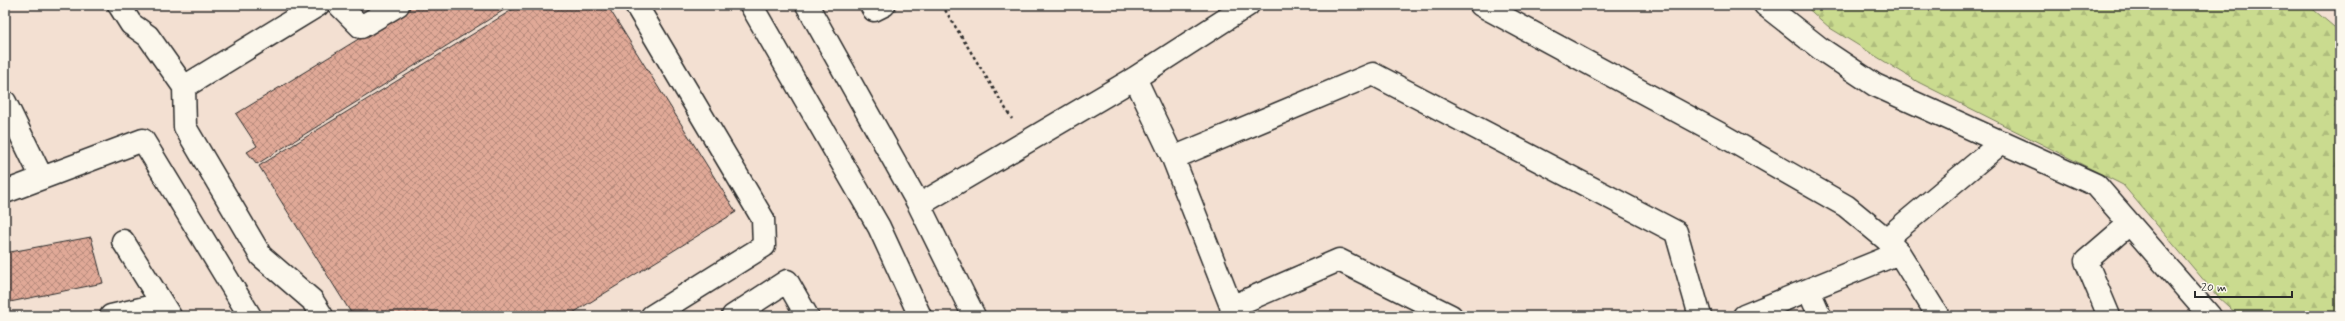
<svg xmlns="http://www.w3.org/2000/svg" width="2345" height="321" font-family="Mynerve,sans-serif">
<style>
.forest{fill:url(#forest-firs);stroke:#7a835d}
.building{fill:url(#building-cross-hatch);stroke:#2b2b2b}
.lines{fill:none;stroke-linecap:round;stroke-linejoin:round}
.minor-casing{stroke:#2b2b2b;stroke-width:25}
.path{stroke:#2b2b2b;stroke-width:2.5;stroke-dasharray:3 3;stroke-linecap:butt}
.minor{stroke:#fbf7ec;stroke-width:22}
</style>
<defs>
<pattern id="forest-firs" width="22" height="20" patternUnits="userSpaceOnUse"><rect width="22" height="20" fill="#cadb8f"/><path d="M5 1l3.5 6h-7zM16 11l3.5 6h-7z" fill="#aebc7c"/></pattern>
<pattern id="building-cross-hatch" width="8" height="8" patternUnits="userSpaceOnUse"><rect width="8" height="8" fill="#e0a997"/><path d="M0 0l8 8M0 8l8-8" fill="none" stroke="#b68a7b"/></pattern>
</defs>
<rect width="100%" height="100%" fill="#f3e0d2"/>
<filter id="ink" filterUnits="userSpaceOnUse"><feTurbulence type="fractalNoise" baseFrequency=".025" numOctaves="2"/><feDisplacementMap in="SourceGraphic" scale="8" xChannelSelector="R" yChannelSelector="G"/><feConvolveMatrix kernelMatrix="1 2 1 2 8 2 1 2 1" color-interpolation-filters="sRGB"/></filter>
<g filter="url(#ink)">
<path class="forest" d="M1804 5H2308L2340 32V316H2239L2218 297 2123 185 1918 82 1830 28Z"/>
<path class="building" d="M414 5H512L257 164 247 152 257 146 236 114Z
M520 5H607L736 212 568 316H353L259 166Z
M91 237 103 283 5 303V253Z"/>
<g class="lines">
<g class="minor-casing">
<path id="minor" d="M119 5 131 24 148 36 184 87 185 127 261 256 312 300 322 316
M339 5 361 27 398 5
M636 5 763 219 764 246 652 316
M751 5 879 227 920 316
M807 5 919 205 974 316
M871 5 874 10 884 5
M1481 5 1720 134 1846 206 1886 239 1899 253 1938 316
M1765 5 1821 49 1875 85 2096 185 2210 316
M1135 78 1173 158 1235 316
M184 87 318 5
M5 102 42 178
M1173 158 1373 74 1676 232 1700 316
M5 192 143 140 250 316
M919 205 1135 78 1248 5
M1886 239 2002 142
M123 241 170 316
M1809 291 1820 316
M1231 307 1339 260 1451 316
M111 316 162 304
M733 316 787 281 807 316
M1744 316 1899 253
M2109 316 2086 261 2129 224"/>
</g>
<path class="path" d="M942 5 1012 119"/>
<use href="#minor" class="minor"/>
</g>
</g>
<rect width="2345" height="321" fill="none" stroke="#fbf7ec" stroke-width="20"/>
<rect x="10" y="10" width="2325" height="301" fill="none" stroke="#2b2b2b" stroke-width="1.5" filter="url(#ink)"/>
<path d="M2195 291v6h97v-6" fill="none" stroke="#2b2b2b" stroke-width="2"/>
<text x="2201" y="291" font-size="12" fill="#2b2b2b" stroke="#fbf7ec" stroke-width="3" paint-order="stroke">20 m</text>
</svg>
